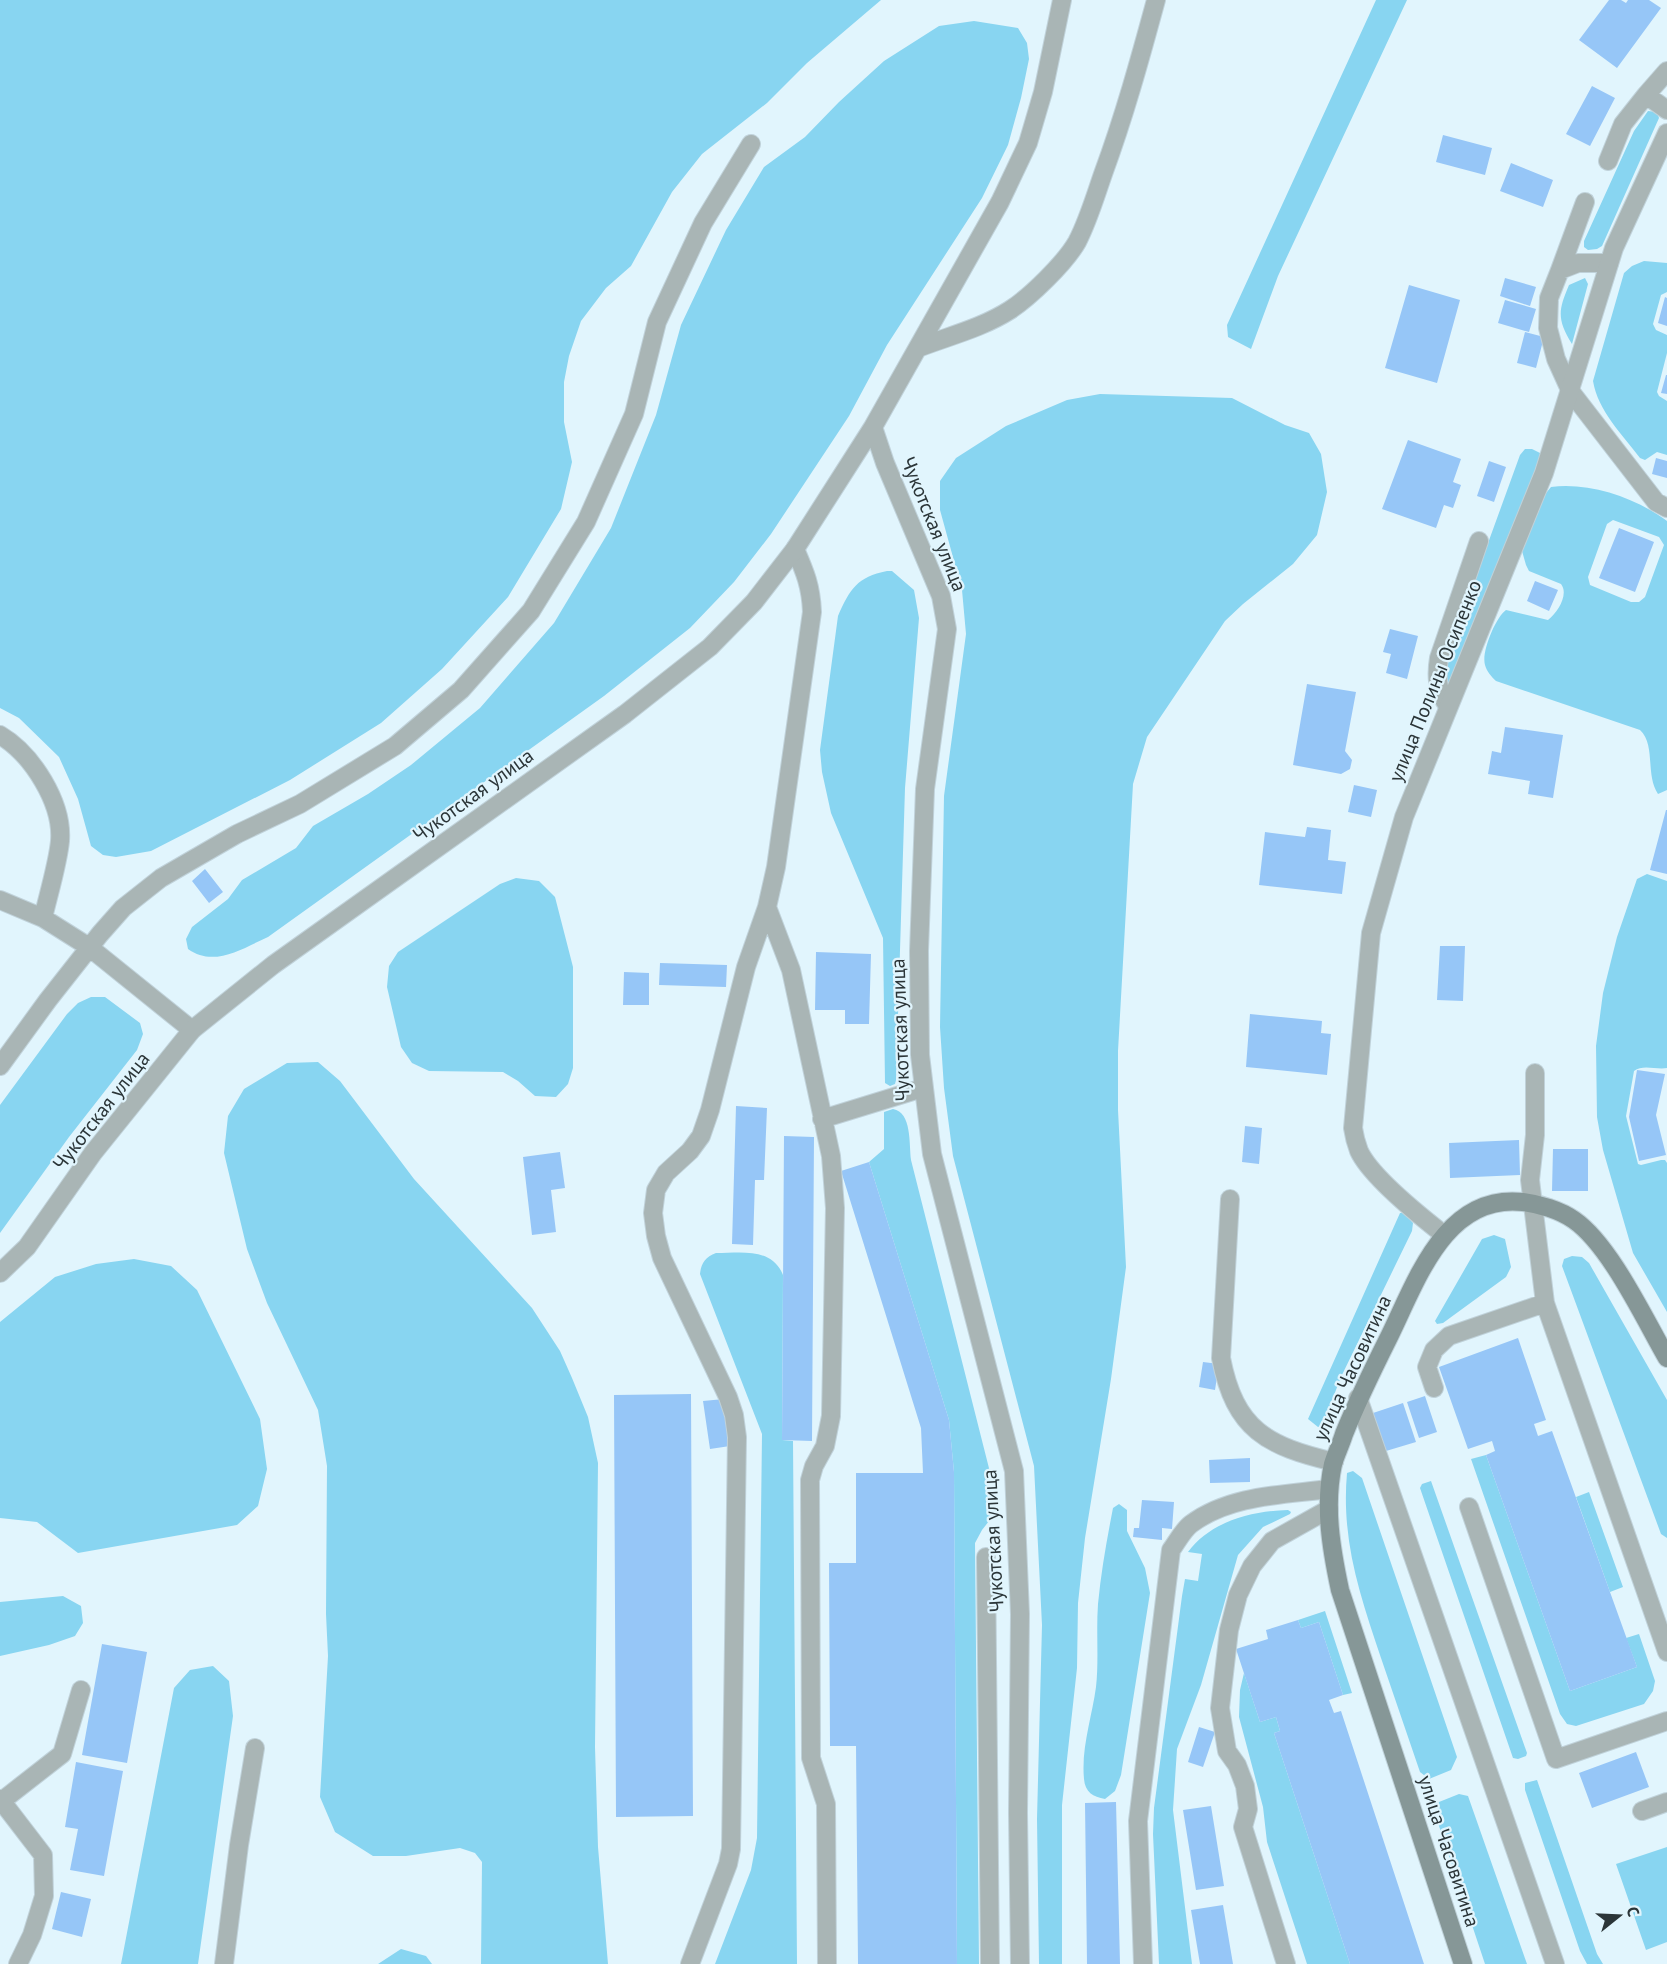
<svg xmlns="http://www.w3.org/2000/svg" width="1667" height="1964" font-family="'PT Sans',sans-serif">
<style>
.green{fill:#88d5f1;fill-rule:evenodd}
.building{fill:#96c6f7}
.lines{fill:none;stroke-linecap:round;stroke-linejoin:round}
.lane-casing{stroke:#c0d2da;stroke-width:20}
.street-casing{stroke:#c0d2da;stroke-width:20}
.secondary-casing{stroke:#c0d2da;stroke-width:20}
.lane{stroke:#a9b5b5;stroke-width:18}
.street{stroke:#a9b5b5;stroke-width:18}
.secondary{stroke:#869797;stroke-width:18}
.labels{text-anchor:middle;stroke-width:4.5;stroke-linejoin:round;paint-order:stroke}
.street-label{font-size:20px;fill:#2b3538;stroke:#e1f5fd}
</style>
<rect width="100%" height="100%" fill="#e1f5fd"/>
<path class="green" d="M0 0H881L807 63 767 103 702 154 672 192 631 266 606 288 581 321 569 356 564 382V422L572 462 561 509 508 597 442 669 381 723 290 780 151 851 116 857 103 855 91 846 78 799 59 757 19 718 0 708Z
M1376 0H1407L1278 276 1251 349 1228 337 1227 325Z
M974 21 1018 28 1027 43 1029 59 1021 98 1008 145 982 198 887 345 849 416 771 534 734 582 690 628 604 696 268 937C243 948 214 968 188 949L186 939 192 927 228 899 242 880 296 848 313 826 368 794 411 765 480 708 554 623 611 528 656 415 681 325 726 230 764 167 805 137 839 102 884 61 939 26Z
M1648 111 1657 112 1659 118 1602 246 1597 249 1588 250 1584 247V241L1634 131Z
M1644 261 1667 263V292L1661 295 1653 324 1656 330 1667 335V353L1657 392 1659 396 1667 401V455L1657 452 1645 460 1640 458C1622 434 1598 411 1593 381L1624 273 1632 266Z
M1585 278 1588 284 1572 344C1557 319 1558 311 1569 285Z
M1100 394 1232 398 1285 425 1309 433 1321 454 1327 492 1317 535 1293 564 1243 604 1225 621 1147 737 1133 784 1118 1051V1110L1126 1267 1111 1379 1085 1538 1078 1603 1077 1668 1062 1805V1964H1039L1037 1819 1042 1625 1034 1466 953 1156 944 1088 940 1027 944 796 966 634 962 590 940 510V481L956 458 1006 426 1067 400Z
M1525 449H1532L1540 453 1539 461 1449 684 1445 682 1447 656 1520 455Z
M1551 487C1590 482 1636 498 1667 521V790L1658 794C1645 774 1656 745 1640 730L1496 681C1491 676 1487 672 1485 665 1481 652 1496 617 1506 610L1548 620C1558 612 1569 594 1561 584L1529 571 1526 565 1522 551 1546 493ZM1613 520 1659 537 1664 545 1645 597 1639 602H1631L1590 585 1588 577 1607 524Z
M887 571H892L914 590 919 618 905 788 896 1080 895 1084 890 1086 885 1083 883 938 831 813 822 772 820 750 838 616C850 589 857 577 887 571Z
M1647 874 1667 881V1068C1656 1070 1643 1064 1634 1071L1626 1116 1638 1164 1641 1165 1661 1160H1665L1667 1163V1312L1633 1253 1603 1150 1597 1117 1596 1046 1603 993 1617 937 1637 879Z
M516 878 539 881 555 897 573 967V1068L568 1084 556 1097 535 1096 518 1081 503 1072 429 1071 412 1063 401 1047 387 987 389 966 398 952 500 884Z
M91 997H105L140 1023 143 1034 137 1050 69 1137 0 1233V1105L67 1014 78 1003Z
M318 1062 340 1081 414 1179 532 1308 560 1351 572 1378 588 1417 598 1463 595 1747 598 1847 608 1964H481L482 1862 475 1853 460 1848 406 1856H373L335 1832 320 1797 328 1656 326 1614 327 1466 318 1410 267 1303 247 1249 224 1153 228 1116 244 1089 287 1063Z
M893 1109C912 1112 909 1144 911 1160L993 1484 995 1507 993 1516 982 1530 975 1543 979 1964H957L954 1472 949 1420 869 1162 884 1149V1112Z
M1400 1213H1405L1413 1223 1412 1231 1341 1377 1322 1426 1318 1427 1308 1419Z
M1494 1235 1505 1239 1511 1267 1506 1277 1443 1323 1437 1324 1435 1321 1482 1239Z
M716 1253C741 1253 772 1247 783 1275L782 1440 793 1441 797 1964H715L751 1870 757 1838 762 1434 700 1274C701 1264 705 1257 716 1253Z
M1572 1256 1582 1257 1589 1263 1667 1400V1538L1661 1534 1562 1266 1564 1259Z
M134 1259 171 1266 197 1290 260 1419 267 1469 258 1506 237 1525 78 1553 37 1522 0 1518V1322L55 1277 96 1264Z
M1486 1455 1570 1691 1637 1667 1626 1638 1639 1634 1655 1681 1653 1691 1644 1704 1576 1726 1567 1724 1560 1714 1471 1459Z
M1353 1471 1362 1478 1457 1757 1451 1770 1429 1779 1420 1772C1407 1734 1394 1696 1381 1658 1360 1595 1341 1541 1347 1473Z
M1431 1481 1527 1753 1526 1756 1518 1759 1513 1758 1420 1488 1422 1484Z
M1589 1492 1623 1587 1610 1592 1576 1497Z
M1119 1504 1127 1510V1531L1145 1568 1150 1593 1121 1775 1115 1791 1105 1799C1093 1797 1085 1792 1084 1779 1081 1748 1092 1717 1096 1687 1099 1660 1096 1631 1098 1604 1101 1572 1107 1539 1113 1508Z
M1288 1510 1291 1512 1290 1514 1263 1527 1238 1555 1201 1685 1177 1749 1173 1810 1192 1964H1159L1153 1834 1154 1808 1182 1596 1185 1579 1198 1581 1202 1554 1188 1552C1211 1521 1252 1511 1288 1510Z
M63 1596 81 1606 83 1623 75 1636 49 1645 0 1656V1602Z
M1325 1611 1352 1693 1343 1695 1319 1622 1301 1628 1298 1620Z
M213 1666 229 1681 233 1716 198 1964H121L174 1688 190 1670Z
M1244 1673 1260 1722 1276 1717 1280 1731 1274 1733 1350 1964H1307L1267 1842 1263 1807 1239 1717 1240 1690Z
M1537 1780 1597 1954 1603 1964H1587L1580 1951 1525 1790V1783Z
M1459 1794 1468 1796 1527 1964H1485L1434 1811 1439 1802Z
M1667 1847V1942L1646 1950 1616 1864Z
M401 1949 426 1956 432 1964H378Z"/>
<path class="building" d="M1609 0H1621L1626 3 1628 0H1649L1661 8 1617 68 1579 40Z
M1592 86 1615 98 1590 146 1566 134Z
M1443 135 1492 148 1485 175 1436 162Z
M1511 163 1553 180 1543 207 1500 191Z
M1505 278 1536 287 1530 306 1500 296Z
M1409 285 1460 300 1437 383 1385 368Z
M1665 297 1667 298V326L1658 323Z
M1505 300 1536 309 1529 332 1498 323Z
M1525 332 1544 337 1536 368 1517 363Z
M1666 375H1667V394L1661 393Z
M1408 440 1461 459 1453 482 1461 485 1453 508 1444 505 1436 528 1382 509Z
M1656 458 1667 461V478L1652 474Z
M1489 461 1506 467 1494 502 1477 496Z
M1619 528 1654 542 1635 592 1599 578Z
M1535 581 1558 590 1549 611 1527 601Z
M1390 629 1418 636 1407 679 1386 673 1391 654 1383 652Z
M1307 684 1356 692 1345 751 1352 760 1350 769 1341 774 1293 765Z
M1505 727 1563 735 1553 798 1528 794 1530 781 1488 774 1492 751 1501 753Z
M1354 785 1377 790 1371 817 1348 812Z
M1666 810H1667V874L1650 870Z
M1307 827 1331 830 1328 860 1346 862 1342 894 1259 885 1265 832 1305 837Z
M205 869 223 892 209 903 192 881Z
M1440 946H1465L1463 1001 1437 1000Z
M816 952 871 954 869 1024H845V1010H815Z
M660 963 727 965 726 987 659 985Z
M624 972 649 973V1005H623Z
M1250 1014 1322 1021 1321 1033 1331 1034 1327 1075 1246 1067Z
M1637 1070 1665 1074 1656 1115 1666 1155 1639 1161 1629 1117Z
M736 1106 767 1108 764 1180H755L753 1245 732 1244Z
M1245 1126 1262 1128 1259 1164 1242 1162Z
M784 1136 814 1137 812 1441 782 1440Z
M1519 1140 1520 1175 1450 1178 1449 1143Z
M1553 1149H1588V1191H1552Z
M560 1152 565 1188 551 1190 556 1232 532 1235 523 1157Z
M869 1162 949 1420 954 1472 957 1964H858L856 1746H830L829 1563H856V1473H923L921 1428 841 1171Z
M1518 1338 1546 1420 1534 1424 1538 1436 1552 1431 1637 1667 1570 1691 1486 1455 1495 1451 1492 1441 1468 1449 1439 1367Z
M1203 1362 1219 1364 1215 1390 1199 1387Z
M691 1394 693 1816 616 1817 614 1395Z
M1425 1396 1437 1432 1419 1438 1407 1402Z
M724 1399 730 1446 710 1449 703 1401Z
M1403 1403 1416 1442 1386 1451 1373 1413Z
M1250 1458V1482L1210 1483 1209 1460Z
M1142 1500 1174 1502 1172 1529 1162 1528V1540L1133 1537 1134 1528H1139Z
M1298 1620 1301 1628 1319 1622 1343 1695 1329 1700 1334 1713 1341 1711 1424 1964H1350L1274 1733 1280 1731 1276 1717 1260 1722 1236 1649 1268 1639 1266 1630Z
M102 1644 147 1652 127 1763 82 1755Z
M1199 1727 1215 1732 1203 1767 1188 1762Z
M1636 1752 1649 1787 1592 1808 1579 1773Z
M76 1762 123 1771 104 1876 70 1870 78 1829 65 1827Z
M1116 1802 1120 1964H1087L1085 1803Z
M1211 1806 1224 1886 1196 1890 1183 1810Z
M61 1892 91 1899 82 1937 52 1929Z
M1223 1905 1233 1964H1200L1191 1910Z"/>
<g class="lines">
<g class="lane-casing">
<path id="lane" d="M1646 95 1667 71
M1608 161 1623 124 1646 95 1667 110
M1609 263H1578L1560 270 1549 298 1548 328 1556 359 1571 392 1656 502 1667 508
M1560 270 1585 202
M1448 706C1437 691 1436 676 1439 658L1479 541
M0 735C32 754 63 803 60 841 58 863 48 896 43 918
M0 900 43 918 89 947 192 1030
M767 907 791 970 831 1156 835 1208 831 1416 825 1446 814 1466 810 1480 811 1758 826 1804 827 1964
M0 1066 48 1000 100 934 123 908 161 878 237 834 300 804 395 746 461 690 531 611 586 522 634 414 657 322 703 223 751 144
M1535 1073V1135L1530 1180 1545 1303 1667 1652
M822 1119 923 1088
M1230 1199 1221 1358C1235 1430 1267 1446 1334 1462
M1434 1388 1427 1367 1434 1350 1449 1336 1545 1303
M1358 1398 1555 1964
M1469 1507 1556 1759 1667 1721
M986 1557 990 1964
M0 1799 43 1855 44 1896 32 1935 18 1964
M3 1800 62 1754 81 1690
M1642 1811 1667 1802
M224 1964 239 1845 255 1748
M690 1964 728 1864 731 1849 737 1437 734 1415 728 1397 662 1258 656 1236 653 1213 656 1190 666 1173 690 1151 701 1136 710 1110 746 967 767 907 776 867 812 612C811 586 805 572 795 549
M1143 1964 1138 1821 1171 1550C1177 1542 1183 1530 1191 1524 1230 1495 1283 1495 1329 1489
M1286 1964 1243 1827 1248 1809 1245 1786 1237 1765 1227 1751 1220 1708 1229 1630 1238 1595 1252 1566 1272 1541 1329 1509"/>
</g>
<g class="street-casing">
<path id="street" d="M918 348C949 336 982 328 1010 310 1030 297 1065 263 1077 242 1088 221 1095 197 1103 174 1124 117 1140 59 1156 0
M873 427 1000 202 1028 143 1043 92 1062 0
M1443 1234C1420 1216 1371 1177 1359 1151 1356 1143 1354 1135 1353 1128L1371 933 1404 817 1544 473 1614 248 1667 133
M0 1273 27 1247 93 1153 192 1030 273 965 625 714 710 647 754 602 795 549 873 427 885 463 941 596 947 629 925 789 919 951 920 1055 932 1154 1014 1471 1020 1614 1018 1813 1020 1964"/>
</g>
<g class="secondary-casing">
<path id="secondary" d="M1463 1964 1340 1590C1331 1548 1324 1506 1333 1464 1336 1454 1341 1444 1344 1434 1357 1402 1372 1371 1388 1339 1416 1283 1444 1193 1523 1202 1539 1204 1560 1210 1574 1220 1610 1245 1644 1318 1667 1358"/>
</g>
<use href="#lane" class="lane"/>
<use href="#street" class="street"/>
<use href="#secondary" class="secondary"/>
</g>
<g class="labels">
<g class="street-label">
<text transform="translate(934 524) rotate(68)" y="7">Чукотская улица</text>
<text transform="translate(1435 681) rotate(-68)" y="7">улица Полины Осипенко</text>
<text transform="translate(473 795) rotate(-36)" y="7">Чукотская улица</text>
<text transform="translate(900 1030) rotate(-92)" y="7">Чукотская улица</text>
<text transform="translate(101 1111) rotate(-52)" y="7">Чукотская улица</text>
<text transform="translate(1352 1368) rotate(-65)" y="7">улица Часовитина</text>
<text transform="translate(993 1541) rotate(-93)" y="7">Чукотская улица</text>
<text transform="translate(1449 1851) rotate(72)" y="7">улица Часовитина</text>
</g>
</g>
<g transform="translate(1619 1916) rotate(72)" stroke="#e1f5fd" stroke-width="4.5" paint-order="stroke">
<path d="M0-4.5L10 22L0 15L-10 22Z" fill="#2b3538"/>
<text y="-9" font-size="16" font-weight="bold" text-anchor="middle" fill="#2b3538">С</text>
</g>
</svg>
